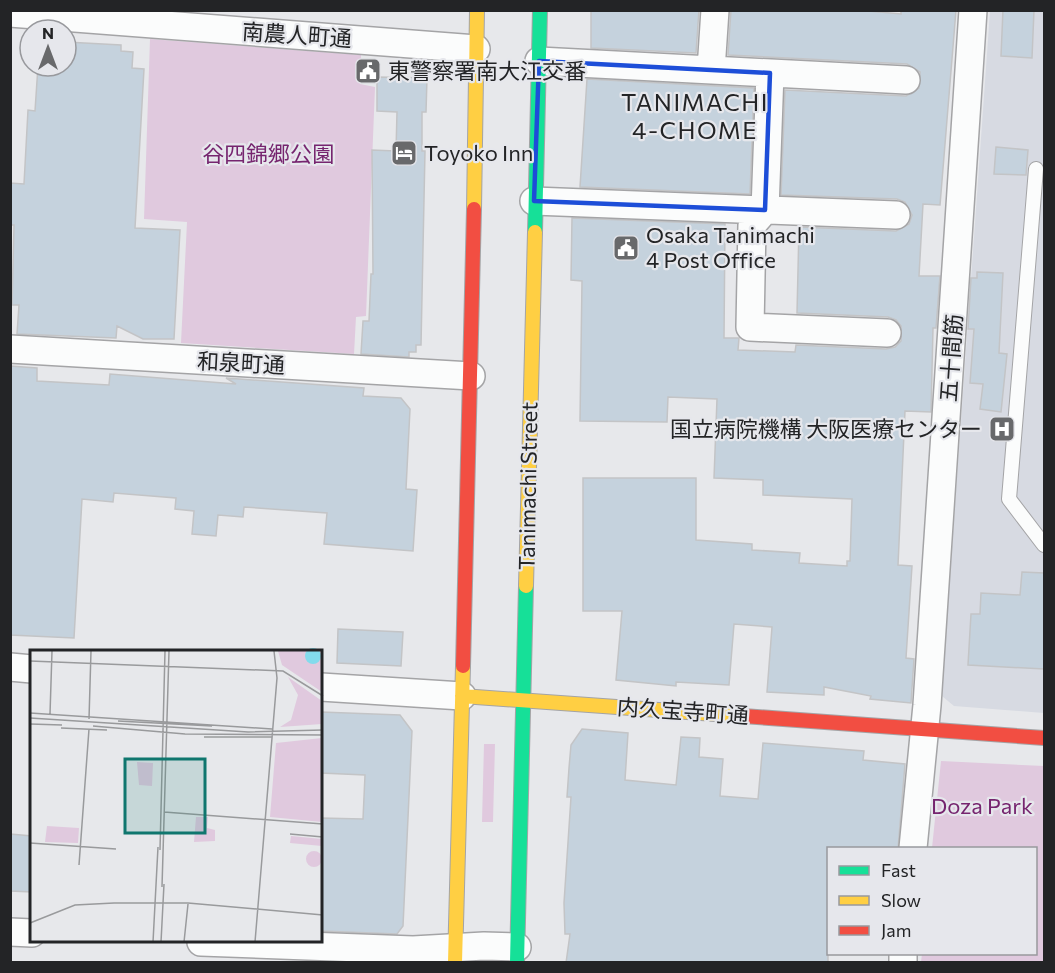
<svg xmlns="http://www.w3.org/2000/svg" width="1055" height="973" font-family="Commissioner,'Noto Sans JP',sans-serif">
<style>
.built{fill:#d7dae2}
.green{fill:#e0c9de}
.building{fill:#c5d2dd;stroke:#c3c4c6;stroke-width:1.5}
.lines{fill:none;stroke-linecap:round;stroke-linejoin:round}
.lane-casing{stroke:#a4a4a6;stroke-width:16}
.street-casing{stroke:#a4a4a6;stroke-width:30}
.fast-casing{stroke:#a4a4a6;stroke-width:16}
.slow-casing{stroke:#a4a4a6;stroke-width:16}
.jam-casing{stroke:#a4a4a6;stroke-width:16}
.lane{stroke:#fbfcfc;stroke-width:14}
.street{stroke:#fbfcfc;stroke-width:27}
.fast{stroke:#16e098;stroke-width:14}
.slow{stroke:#ffcf43;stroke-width:14}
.jam{stroke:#f24e42;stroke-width:14}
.marked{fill:none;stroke:#1d4ed8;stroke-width:4.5;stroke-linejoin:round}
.labels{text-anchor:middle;stroke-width:4.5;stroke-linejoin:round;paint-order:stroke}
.street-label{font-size:22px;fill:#232426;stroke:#e6e7ec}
.poi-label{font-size:22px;fill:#232426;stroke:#e6e7ec;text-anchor:start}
.park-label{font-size:22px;fill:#76256f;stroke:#e6e7ec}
.neighbourhood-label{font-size:24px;letter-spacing:1.5px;fill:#232426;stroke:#e6e7ec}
.inset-road{fill:none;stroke:#999a9c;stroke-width:1.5}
.view{fill:#0f766e;fill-opacity:0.15;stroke:#0f766e;stroke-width:3}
.inset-edge{fill:none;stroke:#232426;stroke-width:3}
</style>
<rect width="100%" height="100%" fill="#e7e8eb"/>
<path class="built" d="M990 11H1044V713L954 706 931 687 940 588 951 562Z"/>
<path class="green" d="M150 39 361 55 360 84 375 87 366 316 356 317 354 354 181 343 187 222 144 219Z
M484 744H495L493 822H482Z
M941 761 1044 766V962H921L922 954H1036V848H932Z"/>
<path class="building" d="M591 10H699L696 53 591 48Z
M731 10H857L901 14V10H956L940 205 923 204 919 276H940L936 328H933L931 412 905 411 898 565 912 566 906 658 914 659 911 703 870 699 871 696 824 687V695L767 692 772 627 734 624 729 685 676 682V686L616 680 622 611H583V478H696V540L752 544V550L800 553 799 563 847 566V561H850L852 499 763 495V480L714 478 717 399 668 397 667 422 580 421 582 281 571 280 572 218 725 224 724 338H739L738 350 795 352 796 345 886 349 895 347 901 341V326L896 320 888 317 797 313 799 227 896 231 909 224 912 215 905 202 897 199 781 195 785 90 906 96 919 88 920 72 907 64 728 55Z
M1003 10H1034L1032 58 1001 56Z
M66 42 121 45V51L133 52 132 68 144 69 135 228 180 230 174 339H143L117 326 116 338 17 334 19 305H12L14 225H10V183L24 184 28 110 35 111 38 66H66Z
M377 77 427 78 426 112H422V151H425L421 345H416V352H409V357L361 354 363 321H369L371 274H373L372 150 396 151 397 112 377 111Z
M587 79 754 88 750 194 580 187Z
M996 147 1028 150 1026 175 994 174Z
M977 272 1003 273 999 353 1007 354 1001 412 980 409 983 384 970 383 974 329H968L971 278H977Z
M10 366 37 368V381L109 385 110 374 236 384 226 378 364 388 363 396 401 398 410 409 406 489 417 490 413 551 324 544 327 513 244 507 243 517 218 515 216 536 192 534 194 511 175 509 176 498 114 493 113 502 82 499 74 638 10 635Z
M1022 572 1044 573V669L968 665 971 614H980L981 593 1020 595Z
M338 629 403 632 401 666 337 663Z
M321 712 400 715 412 731 403 926 397 934 321 931V818L363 819 365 775 321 773Z
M582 729 628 733 625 780 676 785 681 737 700 738 699 757 723 759 720 796 758 799 763 743 864 751 863 760 905 764 898 849H828V963H566L570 934H565L564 903 571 797H567L569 768 571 745Z
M10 834 32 836V892L10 891Z"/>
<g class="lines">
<g class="lane-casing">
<path id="lane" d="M1036 169 1009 499 1044 545"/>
</g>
<g class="street-casing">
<path id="street" d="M10 13 476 49
M539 61 906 80
M711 70 715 10
M770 73 765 210 752 225 750 327 887 333
M534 201 896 215
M10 349 471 376
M10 667 32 669
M321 687 462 696
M913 848 927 705 973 10
M10 932 32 933
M201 942 413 950 484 946 517 947
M903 962V954"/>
</g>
<g class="fast-casing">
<path id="fast" d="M535 232 540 10
M517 962 526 586"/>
</g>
<g class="slow-casing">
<path id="slow" d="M474 209 477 10
M526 586 535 232
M462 696 743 716
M455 962 463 666"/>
</g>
<g class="jam-casing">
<path id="jam" d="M463 666 474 209
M743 716 1044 738"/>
</g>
<use href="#lane" class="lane"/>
<use href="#street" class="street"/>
<use href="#fast" class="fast"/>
<use href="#slow" class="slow"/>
<use href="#jam" class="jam"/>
</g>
<path class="marked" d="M539 61 770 73 765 210 534 201Z"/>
<defs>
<g id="civic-square" transform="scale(1.35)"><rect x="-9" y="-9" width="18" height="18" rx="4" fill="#68696b" stroke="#e6e7ec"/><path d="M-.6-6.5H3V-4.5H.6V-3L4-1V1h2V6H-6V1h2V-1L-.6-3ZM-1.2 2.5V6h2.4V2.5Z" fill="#fff"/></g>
<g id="hotel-square" transform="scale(1.35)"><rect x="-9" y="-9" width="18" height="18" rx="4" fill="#68696b" stroke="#e6e7ec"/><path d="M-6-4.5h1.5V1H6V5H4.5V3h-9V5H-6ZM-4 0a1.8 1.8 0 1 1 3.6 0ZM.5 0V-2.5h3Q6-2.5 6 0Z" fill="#fff"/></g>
<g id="hospital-square" transform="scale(1.35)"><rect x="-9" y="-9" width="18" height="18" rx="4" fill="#68696b" stroke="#e6e7ec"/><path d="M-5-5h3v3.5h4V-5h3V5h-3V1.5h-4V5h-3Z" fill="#fff"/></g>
</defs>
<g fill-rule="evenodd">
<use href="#civic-square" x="368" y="71"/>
<use href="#hotel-square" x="404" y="153"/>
<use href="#civic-square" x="626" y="248"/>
<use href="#hospital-square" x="1002" y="429"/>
</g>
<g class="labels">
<g class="street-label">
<text transform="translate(297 35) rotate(4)" y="8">南農人町通</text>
<text transform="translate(951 358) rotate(-86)" y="8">五十間筋</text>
<text transform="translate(241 363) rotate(3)" y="8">和泉町通</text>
<text transform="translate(528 486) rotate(-89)" y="8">Tanimachi Street</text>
<text transform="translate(683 711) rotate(4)" y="8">内久宝寺町通</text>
</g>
<g class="poi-label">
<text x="388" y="79">東警察署南大江交番</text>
<text x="424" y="161">Toyoko Inn</text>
<text x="646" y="243">Osaka Tanimachi<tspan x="646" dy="25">4 Post Office</tspan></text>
<text x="982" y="437" text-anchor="end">国立病院機構 大阪医療センター</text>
</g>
<g class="park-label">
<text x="268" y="162">谷四錦郷公園</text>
<text x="982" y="814">Doza Park</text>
</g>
<g class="neighbourhood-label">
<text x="695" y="111">TANIMACHI<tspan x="695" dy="28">4-CHOME</tspan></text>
</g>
</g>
<g transform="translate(30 650)">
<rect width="292" height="292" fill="#e7e8eb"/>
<path d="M248 1H292V42L252 15ZM258 27 292 51V74L250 77 261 70 268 45ZM292 88V172L240 167 246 93ZM107 112 123 113 122 136 109 135ZM166 167H178L177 178 185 180V191L164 192ZM17 176 49 178 48 193 15 192ZM261 186 292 189V196L260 193ZM276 209a8 8 0 1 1 16 0a8 8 0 1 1-16 0Z" fill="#e0c9de"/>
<path d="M275 6a8 8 0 1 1 16 0a8 8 0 1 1-16 0Z" fill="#83dbec"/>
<path class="inset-road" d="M0 11 253 21 293 46M0 63 242 79M20 64 22 1M0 68 218 82 293 80M59 69 61 1M88 71 182 76M0 74 32 75M63 76 155 84 293 85M31 78 77 80M174 87H242M134 162 293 174M260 184 293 187M0 193 86 199M130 200 135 1M49 215 59 79M132 237 139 1M0 273 45 255 84 253H158L293 265M123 292 128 197M131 292 134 234M154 292 158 254M225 292 247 28 244 1"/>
<path class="view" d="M95 109H175V183H95Z"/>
<rect width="292" height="292" class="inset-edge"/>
</g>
<rect width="1055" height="973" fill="none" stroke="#232426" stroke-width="24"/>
<rect x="827" y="847" width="210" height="108" fill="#e6e7ec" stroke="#98999d" stroke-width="1.5"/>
<rect x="839" y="866" width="30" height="9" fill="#16e098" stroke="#98999d" stroke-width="1.5"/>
<text x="881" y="877" font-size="18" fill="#232426">Fast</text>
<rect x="839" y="896" width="30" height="9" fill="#ffcf43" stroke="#98999d" stroke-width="1.5"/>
<text x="881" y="907" font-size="18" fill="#232426">Slow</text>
<rect x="839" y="926" width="30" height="9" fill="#f24e42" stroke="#98999d" stroke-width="1.5"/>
<text x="881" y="937" font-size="18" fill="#232426">Jam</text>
<g transform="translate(48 48)"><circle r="28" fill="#e6e7ec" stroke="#98999d" stroke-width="1.5"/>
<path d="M0-4.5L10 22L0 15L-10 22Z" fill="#68696b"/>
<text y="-9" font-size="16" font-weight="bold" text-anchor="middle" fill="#232426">N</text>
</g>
</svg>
